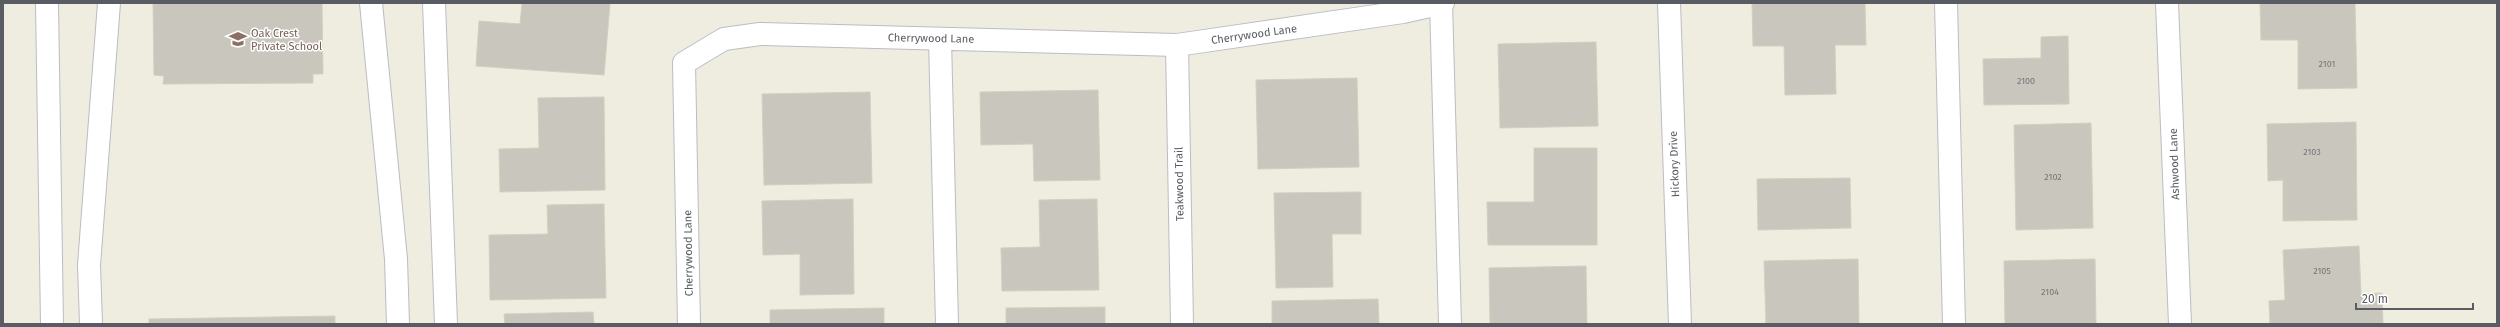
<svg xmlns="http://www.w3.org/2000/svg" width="2500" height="327" font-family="'Fira Sans',sans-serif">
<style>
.building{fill:#c9c7bd;stroke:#d3cfbe}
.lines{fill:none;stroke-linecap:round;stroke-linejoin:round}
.minor-casing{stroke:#bbbdc3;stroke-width:24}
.minor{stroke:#fff;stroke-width:22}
.labels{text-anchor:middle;stroke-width:3;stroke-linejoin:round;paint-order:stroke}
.number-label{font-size:9px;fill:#75777a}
.education-label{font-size:11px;fill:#785e54;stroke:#fff;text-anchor:start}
.street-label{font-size:11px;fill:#595c63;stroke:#fff}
</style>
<rect width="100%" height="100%" fill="#eeede0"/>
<path class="building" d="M153 3H322L323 74H313V83L163 84 164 76 154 75Z
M522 3H610L604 75 476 66 479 21 520 24Z
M1752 3H1865L1866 45H1835L1836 94 1785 95 1784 46H1753Z
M2260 3H2355L2357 88 2298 89V40H2261Z
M2068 36 2069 104 1984 105 1983 59 2041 58V37Z
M1596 42 1598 126 1500 128 1498 44Z
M1357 78 1359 167 1258 169 1256 80Z
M1098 90 1100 180 1034 181 1033 144 981 145 980 92Z
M870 92 872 183 764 185 762 94Z
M604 97 605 190 500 192 499 149 539 148 538 98Z
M2356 122 2357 220 2283 221V180L2268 181 2267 124Z
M2091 123 2093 228 2016 230 2014 125Z
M1534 148H1597V245H1488L1487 202H1534Z
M1850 178 1851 228 1758 230 1757 179Z
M1361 192V234H1332L1333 287 1276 288 1274 193Z
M853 199 854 294 800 295V254L763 255 762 201Z
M1097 199 1099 290 1002 291 1001 248 1040 247 1039 200Z
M604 204 606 298 490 300 489 235 548 234 547 205Z
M2359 246 2361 294 2382 293 2383 324H2270L2269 301 2285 300 2283 250Z
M1858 259 1859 324H1766L1764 261Z
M2095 259 2096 324H2005L2004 261Z
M1586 266 1587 324H1490L1489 268Z
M1378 299 1379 324H1272V301Z
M1105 307V324H1006V308Z
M884 308V324H770V310Z
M593 312 594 324H505L504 314Z
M335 316V324H149V319Z"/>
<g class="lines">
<g class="minor-casing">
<path id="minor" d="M47 3 52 324
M371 3 396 259 398 324
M434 3 446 324
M1441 3 1450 324
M1669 3 1680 324
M1946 3 1954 324
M2167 3 2180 324
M940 39 947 324
M1177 45 1182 324
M91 324 89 265 109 3
M689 324 684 63 724 39 760 34 1177 45 1403 12 1443 3"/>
</g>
<use href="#minor" class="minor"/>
</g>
<defs>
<g id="school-bare" transform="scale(1.38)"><path d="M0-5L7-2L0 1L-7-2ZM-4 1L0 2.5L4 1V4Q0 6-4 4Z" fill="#8d6e63" stroke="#fff" stroke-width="2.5" paint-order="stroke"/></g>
</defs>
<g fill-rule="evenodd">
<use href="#school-bare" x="238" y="39"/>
</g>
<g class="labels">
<g class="number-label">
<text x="2327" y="67">2101</text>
<text x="2026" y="84">2100</text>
<text x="2312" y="155">2103</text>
<text x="2053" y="180">2102</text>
<text x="2322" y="274">2105</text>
<text x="2050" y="295">2104</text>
</g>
<g class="education-label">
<text x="251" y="37">Oak Crest<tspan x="251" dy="13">Private School</tspan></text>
</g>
<g class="street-label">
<text transform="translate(1254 34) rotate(-8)" y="4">Cherrywood Lane</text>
<text transform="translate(931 38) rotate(1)" y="4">Cherrywood Lane</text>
<text transform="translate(1674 164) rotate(-92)" y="4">Hickory Drive</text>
<text transform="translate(2174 164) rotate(-92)" y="4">Ashwood Lane</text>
<text transform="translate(1179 184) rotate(-91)" y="4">Teakwood Trail</text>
<text transform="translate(688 253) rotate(-91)" y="4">Cherrywood Lane</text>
</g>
</g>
<rect width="2500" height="327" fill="none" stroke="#595c63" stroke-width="8"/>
<path d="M2356 303v6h117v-6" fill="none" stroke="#595c63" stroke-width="2"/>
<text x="2362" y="303" font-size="12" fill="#595c63" stroke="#ffffff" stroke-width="3" paint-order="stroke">20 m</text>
</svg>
